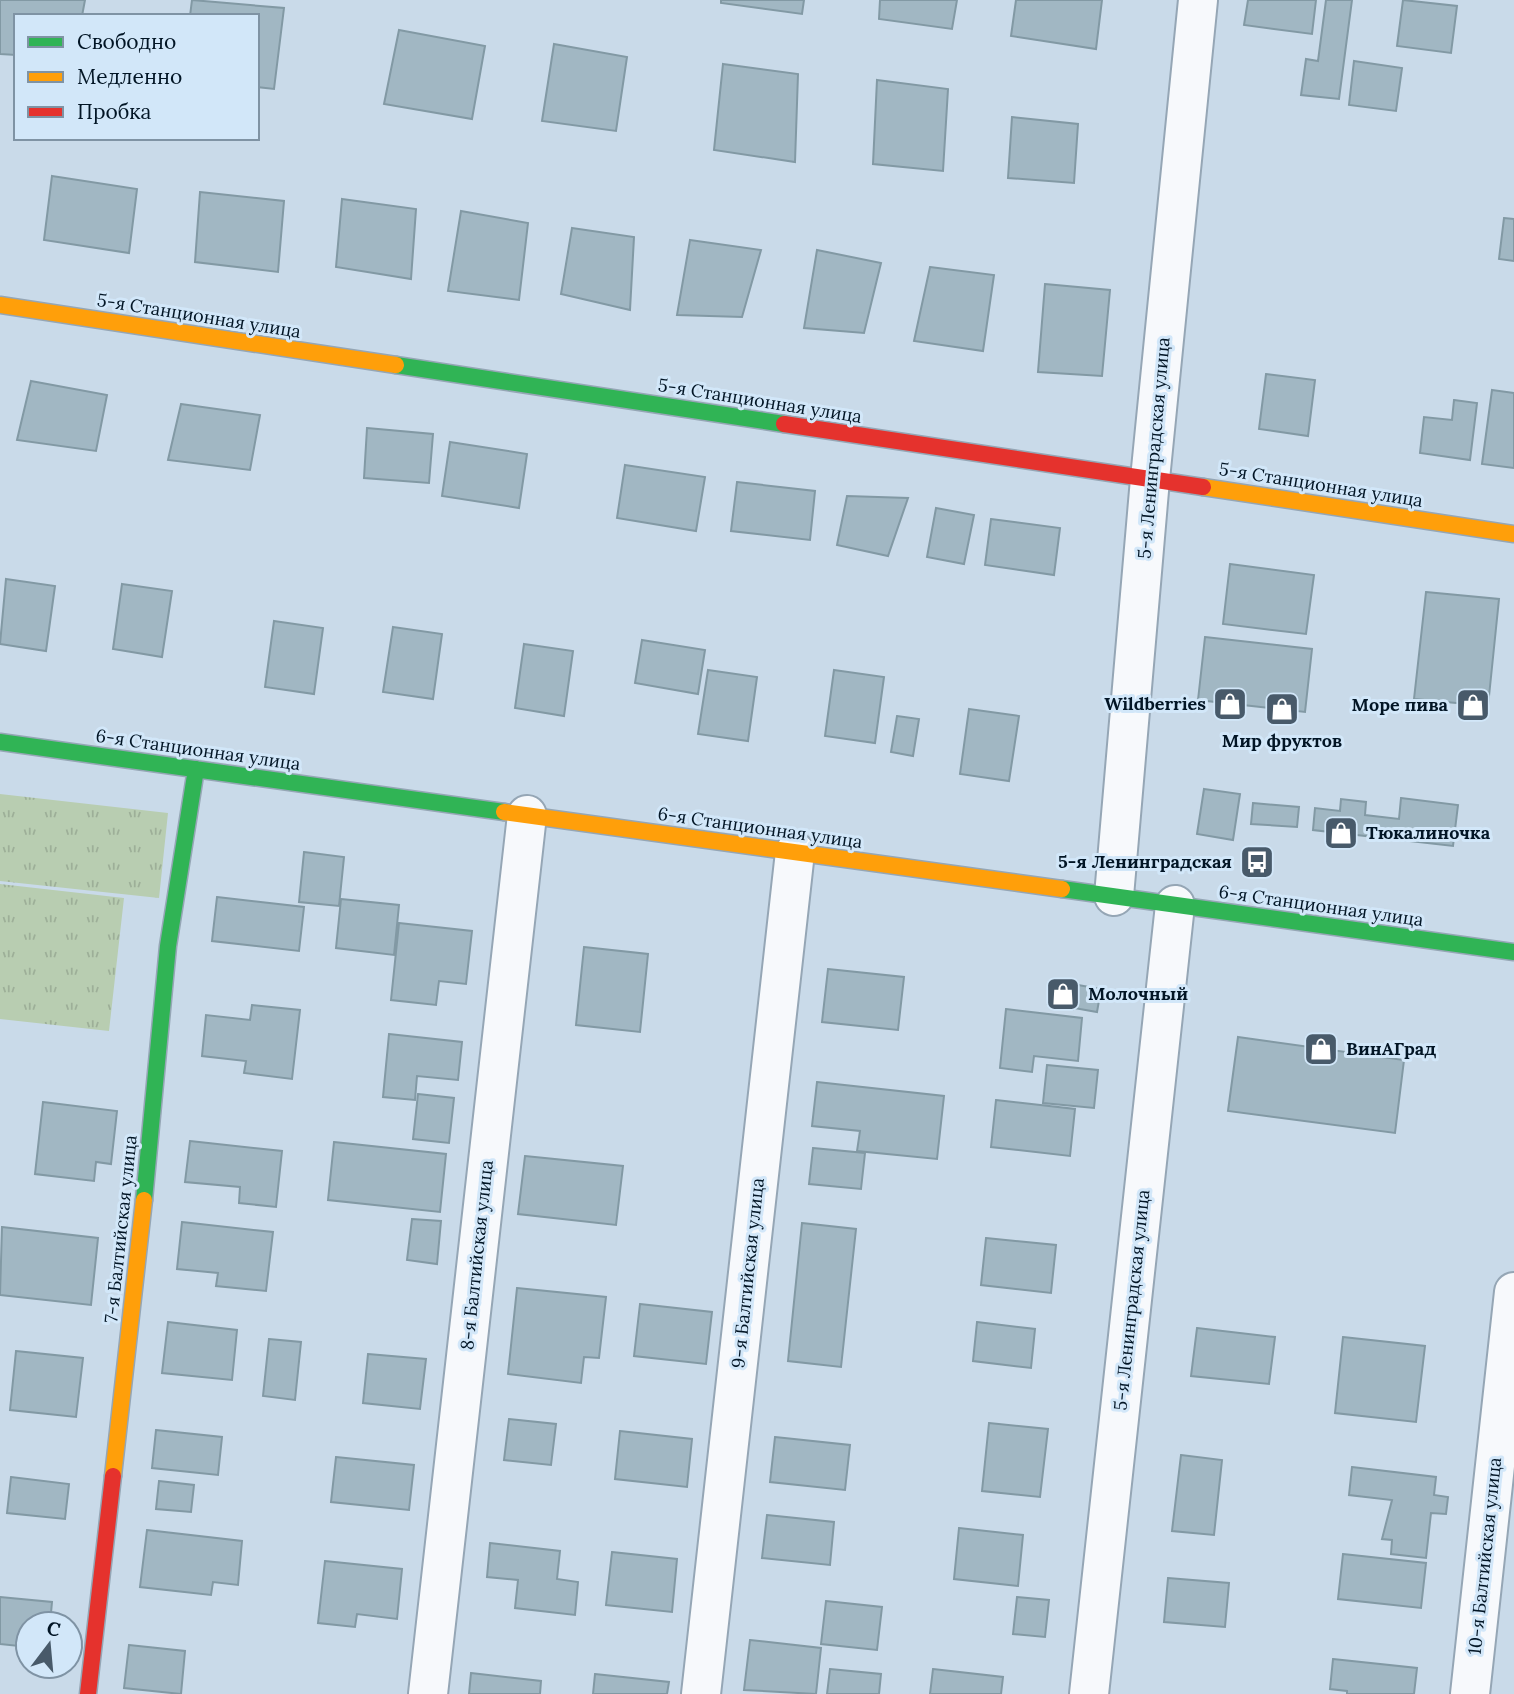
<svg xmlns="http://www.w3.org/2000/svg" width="1514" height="1694" font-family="Lora,serif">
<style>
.grass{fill:url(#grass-tufts)}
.building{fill:#a1b7c3;stroke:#8299a4;stroke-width:2}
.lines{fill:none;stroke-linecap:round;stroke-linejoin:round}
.street-casing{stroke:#95a6b5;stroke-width:42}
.fast-casing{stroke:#95a6b5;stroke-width:19}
.slow-casing{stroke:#95a6b5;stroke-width:19}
.jam-casing{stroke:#95a6b5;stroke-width:19}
.street{stroke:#f7f9fc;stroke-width:38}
.fast{stroke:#30b455;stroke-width:16}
.slow{stroke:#ff9f0a;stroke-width:16}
.jam{stroke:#e5322d;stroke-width:16}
.labels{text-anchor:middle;stroke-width:6;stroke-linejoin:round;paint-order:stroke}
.street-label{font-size:18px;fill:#021525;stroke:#d2e7f9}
.poi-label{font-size:18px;font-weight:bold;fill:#021525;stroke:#d2e7f9;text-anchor:end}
</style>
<defs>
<pattern id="grass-tufts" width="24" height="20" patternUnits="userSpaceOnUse" patternTransform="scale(1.75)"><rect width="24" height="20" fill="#b8cdb1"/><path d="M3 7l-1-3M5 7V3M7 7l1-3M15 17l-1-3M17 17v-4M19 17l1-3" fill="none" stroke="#9daf98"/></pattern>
</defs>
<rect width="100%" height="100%" fill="#c9dae9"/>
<path class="grass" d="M0 794 168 813 159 898 0 881Z
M0 884 124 898 109 1031 0 1019Z"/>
<path class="building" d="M0 0H85L82 16H16V55L0 54Z
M192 0 284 8 274 89 257 87V16H190Z
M721 0H804L802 14 721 3Z
M880 0H957L952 29 879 19Z
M1016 0H1102L1096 49 1011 36Z
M1248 0H1316L1312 34 1244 25Z
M1326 0H1352L1339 99 1301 95 1306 59 1318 61Z
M1403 0 1457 6 1451 53 1397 46Z
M399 30 485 46 472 119 384 104Z
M554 44 627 57 616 131 542 121Z
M1354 61 1402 68 1396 111 1349 105Z
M723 64 798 74 795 162 714 150Z
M877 80 948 89 943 171 873 164Z
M1012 117 1078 124 1074 183 1008 178Z
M52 176 137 189 129 253 44 240Z
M200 192 284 201 278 272 195 262Z
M342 199 416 209 411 279 336 267Z
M461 211 528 223 519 300 448 291Z
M1504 218 1514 219V261L1499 259Z
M572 228 634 237 630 310 561 294Z
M690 240 761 250 742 317 677 315Z
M817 250 881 263 864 333 804 328Z
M930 267 994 275 983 351 914 341Z
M1045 284 1110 290 1102 376 1038 372Z
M1266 374 1315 380 1308 436 1259 429Z
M31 381 107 395 96 451 17 440Z
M1492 390 1514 393V468L1482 464Z
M1454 400 1477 403 1470 460 1420 453 1424 417 1452 420Z
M181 404 260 415 250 470 168 460Z
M367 428 433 434 429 483 364 478Z
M450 442 527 454 519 508 442 496Z
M625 465 705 477 696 531 617 518Z
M737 482 815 491 810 540 731 531Z
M847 496 908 498 888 556 837 545Z
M936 508 974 515 964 564 927 557Z
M991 519 1060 528 1054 575 985 565Z
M1230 564 1314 575 1306 634 1223 624Z
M6 579 55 586 46 651 0 644Z
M122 584 172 591 162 657 113 649Z
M1426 592 1499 599 1488 706 1414 699Z
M274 621 323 628 314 694 265 687Z
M393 627 442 634 433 699 383 692Z
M1205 637 1312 649 1305 712 1198 700Z
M642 640 705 650 698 694 635 683Z
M524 644 573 651 564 716 515 708Z
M708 670 757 677 748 741 698 734Z
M834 670 884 677 875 743 825 736Z
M969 709 1019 716 1009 781 960 774Z
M897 716 919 719 913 756 891 752Z
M1204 789 1240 794 1233 840 1197 834Z
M1401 798 1458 805 1453 846 1313 830 1315 808 1340 811 1341 799 1366 802 1365 815 1399 819Z
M1253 803 1299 807 1297 827 1251 824Z
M304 852 344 857 339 906 299 902Z
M217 897 304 907 299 951 212 941Z
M341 899 399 905 394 955 336 948Z
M399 923 472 931 466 984 439 981 436 1005 391 1000Z
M584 947 648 954 640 1032 576 1025Z
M828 969 904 977 898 1030 822 1022Z
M1053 980 1077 985 1073 1009 1048 1004Z
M1078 985 1101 989 1097 1012 1074 1008Z
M252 1005 300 1010 292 1079 244 1073 246 1061 202 1056 206 1015 250 1020Z
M1006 1009 1082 1018 1078 1061 1034 1056 1032 1072 1000 1068Z
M389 1034 462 1042 458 1080 417 1076 415 1100 383 1097Z
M1238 1037 1404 1060 1395 1133 1228 1111Z
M1047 1065 1098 1070 1094 1108 1043 1103Z
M817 1082 944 1096 937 1159 857 1151 860 1131 812 1126Z
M418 1094 454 1098 449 1143 413 1139Z
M996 1100 1075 1109 1070 1156 991 1147Z
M43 1102 117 1111 111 1164 96 1162 94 1181 35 1174Z
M190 1141 282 1151 276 1207 239 1203 240 1187 185 1182Z
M334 1142 446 1154 440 1212 328 1200Z
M813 1148 865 1153 861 1189 809 1184Z
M525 1156 623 1166 616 1225 518 1214Z
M412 1219 441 1221 437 1264 407 1260Z
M182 1222 273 1232 266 1291 216 1286 218 1273 177 1269Z
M802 1223 856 1229 841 1367 788 1361Z
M2 1227 98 1238 91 1305 0 1295Z
M986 1238 1056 1245 1051 1293 981 1285Z
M517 1288 606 1297 599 1358 584 1357 581 1383 508 1374Z
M640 1304 712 1312 706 1364 634 1356Z
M168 1322 237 1330 232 1380 162 1373Z
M977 1322 1035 1329 1031 1368 973 1361Z
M1197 1328 1275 1337 1269 1384 1191 1376Z
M1343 1337 1425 1346 1416 1422 1335 1413Z
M269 1339 301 1342 295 1400 263 1396Z
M16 1351 83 1358 76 1417 10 1410Z
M368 1354 426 1359 420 1409 363 1403Z
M509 1419 556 1424 551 1465 504 1460Z
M989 1423 1048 1429 1040 1497 982 1491Z
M156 1430 222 1437 218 1475 152 1468Z
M620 1431 692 1439 687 1487 615 1479Z
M775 1437 850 1445 845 1490 770 1482Z
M1181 1455 1222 1460 1214 1535 1172 1531Z
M336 1457 414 1465 409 1510 331 1502Z
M1352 1467 1436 1477 1434 1495 1448 1497 1446 1514 1431 1513 1426 1558 1391 1554 1392 1540 1382 1539 1392 1500 1349 1495Z
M11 1477 69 1484 65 1519 7 1513Z
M159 1481 194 1485 191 1512 156 1509Z
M767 1515 834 1522 830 1565 762 1558Z
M959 1528 1023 1535 1018 1586 954 1579Z
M147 1530 242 1541 238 1585 213 1582 211 1595 140 1587Z
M490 1543 560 1551 557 1579 578 1582 575 1615 515 1608 518 1580 487 1577Z
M612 1552 677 1559 672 1612 606 1605Z
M1343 1554 1426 1563 1421 1608 1338 1599Z
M325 1561 402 1569 397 1619 357 1614 355 1627 318 1623Z
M1168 1578 1229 1583 1225 1627 1164 1622Z
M0 1597 52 1602 50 1624H28V1647L0 1644Z
M1017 1597 1049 1600 1045 1637 1013 1634Z
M826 1601 882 1607 877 1650 821 1644Z
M750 1640 821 1648 816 1694 744 1690Z
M129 1645 185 1651 181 1694 124 1688Z
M1333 1659 1417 1668 1414 1694H1347V1691L1330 1689Z
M830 1669 881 1674 879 1694H827Z
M933 1669 1003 1677 1001 1694H930Z
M471 1673 541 1681 540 1694H469Z
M595 1674 669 1682 667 1694H593Z"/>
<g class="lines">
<g class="street-casing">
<path id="street" d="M1114 896 1150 479 1198 0
M428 1694 527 815
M701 1694 795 852
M1089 1694 1175 905
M1470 1694 1514 1292"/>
</g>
<g class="fast-casing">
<path id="fast" d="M396 365 784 424
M0 742 504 812
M1062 889 1514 952
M144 1200 168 946 196 769"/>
</g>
<g class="slow-casing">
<path id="slow" d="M0 305 396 365
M1203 487 1514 534
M504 812 1062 889
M113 1476 144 1200"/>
</g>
<g class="jam-casing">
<path id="jam" d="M784 424 1203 487
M88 1694 113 1476"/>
</g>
<use href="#street" class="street"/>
<use href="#fast" class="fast"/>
<use href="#slow" class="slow"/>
<use href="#jam" class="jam"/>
</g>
<defs>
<g id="shop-square" transform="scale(1.75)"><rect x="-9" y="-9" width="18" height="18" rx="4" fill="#485a6a" stroke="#d2e7f9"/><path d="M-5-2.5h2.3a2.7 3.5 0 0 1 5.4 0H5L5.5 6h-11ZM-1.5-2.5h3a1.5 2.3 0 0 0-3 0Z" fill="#fff"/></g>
<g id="bus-square" transform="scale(1.75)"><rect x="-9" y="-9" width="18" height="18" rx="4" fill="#485a6a" stroke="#d2e7f9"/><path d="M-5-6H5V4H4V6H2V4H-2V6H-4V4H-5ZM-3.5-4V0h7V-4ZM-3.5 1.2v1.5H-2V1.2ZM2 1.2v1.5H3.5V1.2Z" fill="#fff"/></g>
</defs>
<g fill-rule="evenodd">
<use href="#shop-square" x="1230" y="704"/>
<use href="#shop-square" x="1473" y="705"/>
<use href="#shop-square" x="1282" y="709"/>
<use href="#shop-square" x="1341" y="833"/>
<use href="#bus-square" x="1257" y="862"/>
<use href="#shop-square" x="1063" y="994"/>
<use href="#shop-square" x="1321" y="1049"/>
</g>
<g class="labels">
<g class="street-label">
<text transform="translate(199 316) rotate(9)" y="6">5-я Станционная улица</text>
<text transform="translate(760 401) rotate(9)" y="6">5-я Станционная улица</text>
<text transform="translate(1154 448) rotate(-85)" y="6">5-я Ленинградская улица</text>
<text transform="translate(1321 485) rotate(9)" y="6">5-я Станционная улица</text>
<text transform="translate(198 750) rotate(8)" y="6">6-я Станционная улица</text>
<text transform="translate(760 828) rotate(8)" y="6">6-я Станционная улица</text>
<text transform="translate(1321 906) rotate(8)" y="6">6-я Станционная улица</text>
<text transform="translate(121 1229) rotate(-84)" y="6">7-я Балтийская улица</text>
<text transform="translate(477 1255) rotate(-84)" y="6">8-я Балтийская улица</text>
<text transform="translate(748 1273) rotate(-84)" y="6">9-я Балтийская улица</text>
<text transform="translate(1132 1300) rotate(-84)" y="6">5-я Ленинградская улица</text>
<text transform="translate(1485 1556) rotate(-84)" y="6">10-я Балтийская улица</text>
</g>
<g class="poi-label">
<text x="1206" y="710">Wildberries</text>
<text x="1448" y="711">Море пива</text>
<text x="1282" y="747" text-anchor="middle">Мир фруктов</text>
<text x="1366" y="839" text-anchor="start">Тюкалиночка</text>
<text x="1232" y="868">5-я Ленинградская</text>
<text x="1088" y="1000" text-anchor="start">Молочный</text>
<text x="1346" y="1055" text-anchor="start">ВинАГрад</text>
</g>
</g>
<rect x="14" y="14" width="245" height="126" fill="#d2e7f9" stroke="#7f93a4" stroke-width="2"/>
<rect x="28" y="37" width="35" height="10" fill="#30b455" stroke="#7f93a4" stroke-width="2"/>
<text x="77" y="49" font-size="21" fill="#021525">Свободно</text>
<rect x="28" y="72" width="35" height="10" fill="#ff9f0a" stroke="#7f93a4" stroke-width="2"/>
<text x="77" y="84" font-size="21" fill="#021525">Медленно</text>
<rect x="28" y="107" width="35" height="10" fill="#e5322d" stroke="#7f93a4" stroke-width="2"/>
<text x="77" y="119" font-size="21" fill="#021525">Пробка</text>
<g transform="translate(49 1645) rotate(16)"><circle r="33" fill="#d2e7f9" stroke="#7f93a4" stroke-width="2"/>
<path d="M0-5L12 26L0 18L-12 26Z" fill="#485a6a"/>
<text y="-10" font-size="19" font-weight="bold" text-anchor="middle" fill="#021525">С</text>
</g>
</svg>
